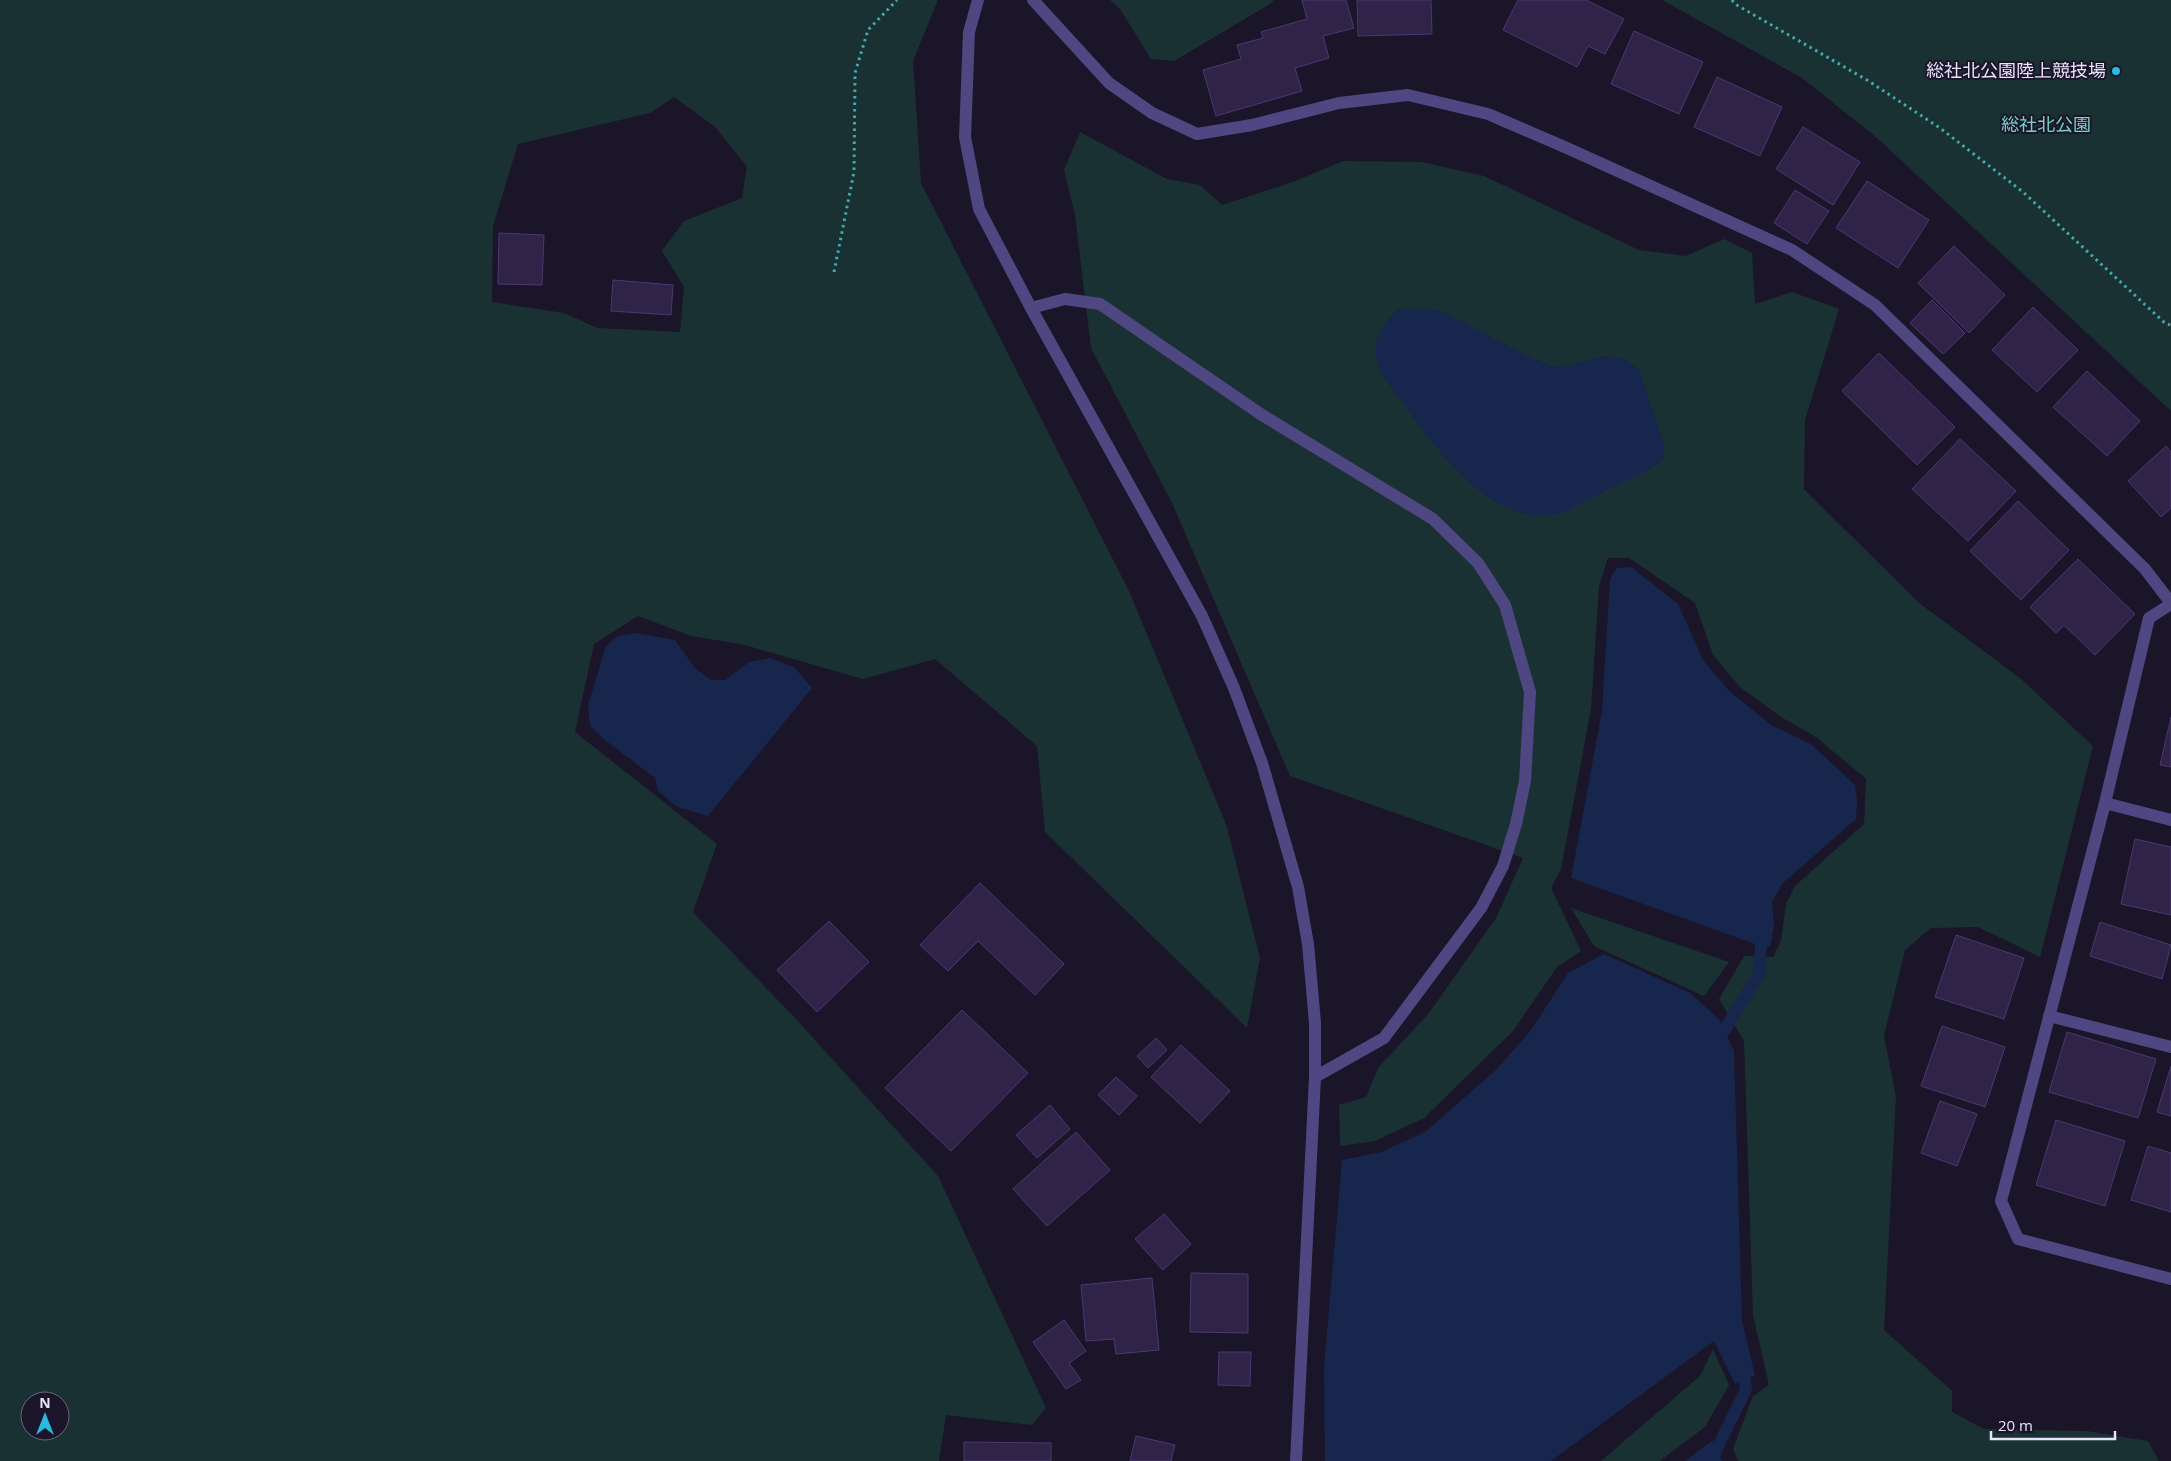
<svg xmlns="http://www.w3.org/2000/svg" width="2171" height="1461" font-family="'Open Sans','Noto Sans JP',sans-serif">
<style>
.green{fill:#193133;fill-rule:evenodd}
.water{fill:#17264c}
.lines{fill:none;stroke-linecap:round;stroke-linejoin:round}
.stream{stroke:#17264c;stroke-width:12}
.building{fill:#2f2448;stroke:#4a3971}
.path{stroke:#42aaaf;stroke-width:3;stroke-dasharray:2.5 4;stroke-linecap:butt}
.minor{stroke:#4f4782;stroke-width:12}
.poi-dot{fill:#28bbe1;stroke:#1b152a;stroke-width:2}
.labels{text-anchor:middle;stroke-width:4;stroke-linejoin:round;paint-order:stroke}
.poi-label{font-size:18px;fill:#e8e2fb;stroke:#1b152a;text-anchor:end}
.park-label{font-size:18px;fill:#76d3c6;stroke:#1b152a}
</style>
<rect width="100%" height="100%" fill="#1b152a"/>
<path class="green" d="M0 0H938L913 61 921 183 1129 591 1226 824 1260 958 1247 1028 1045 832 1037 746 935 659 863 679 741 644 691 636 638 616 594 644 575 732 717 844 693 912 796 1019 938 1176 1046 1408 1032 1425 946 1415 939 1461H0ZM674 97 715 127 747 167 742 198 684 221 662 251 684 287 680 332 597 328 564 313 492 302 493 226 518 144 650 113ZM30 1401H60V1431H30Z
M1110 0H1274L1270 4 1174 61 1151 59 1120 9Z
M1662 0H2171V411L1877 138 1802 78Z
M1080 132 1167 179 1200 185 1222 205 1293 182 1343 161 1422 162 1484 176 1639 250 1686 256 1724 239 1752 253 1755 304 1792 292 1839 309 1805 420 1804 489 1919 603 2020 678 2093 746 2040 957 1978 927 1931 928 1905 950 1884 1036 1896 1097 1884 1330 1952 1391V1412L1984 1429 2087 1431 2148 1441 2159 1461H1738L1733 1449 1753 1396 1769 1385 1753 1315 1744 1041 1719 999 1744 956 1773 957 1781 941 1786 904 1795 886 1864 824 1866 779 1816 737 1781 717 1740 687 1713 655 1695 603 1629 558H1608L1599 586 1591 709 1561 869 1551 888 1581 951 1557 967 1513 1031 1424 1118 1375 1141 1340 1146 1339 1105 1366 1097 1378 1068 1429 1013 1496 918 1523 858 1290 776 1172 503 1091 348 1075 215 1064 170ZM1606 356 1493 501 1535 360 1554 367 1570 365Z
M1571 908 1729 962 1704 996 1594 946Z
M1713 1349 1729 1385 1705 1427 1660 1461H1601L1700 1376Z"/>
<path class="water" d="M1397 309H1437L1535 360 1554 367 1570 365 1606 356 1624 359 1639 369 1664 445V458L1651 469C1629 479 1608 490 1586 501 1577 505 1568 512 1559 514 1483 531 1422 427 1383 376 1368 348 1377 331 1397 309Z
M1631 567 1678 604 1703 660 1730 692 1773 726 1811 744 1855 785 1857 800 1856 819 1783 883 1772 902 1774 926 1770 947 1755 944 1571 878 1602 711 1610 579 1617 568Z
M637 633 675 640 695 668 711 680H725L749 662 771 658 795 668 812 688 708 816 677 807 658 791 655 778 605 740 590 726 588 705 606 646 618 636Z
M1604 954 1690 993 1719 1019 1734 1051 1742 1320 1755 1376 1735 1384 1714 1341 1551 1461H1325L1324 1367 1342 1160 1381 1152 1425 1132 1497 1069 1531 1030 1568 973Z
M1713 1440 1722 1461H1685Z"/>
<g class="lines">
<path class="stream" d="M1716 1044 1759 974 1762 929
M1711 1461 1746 1389 1744 1371 1742 1365"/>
</g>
<path class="building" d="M1302 0H1346L1354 28 1323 36 1329 58 1295 68 1302 91 1216 116 1203 70 1241 59 1237 45 1263 38 1261 32 1307 19Z
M1357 0H1431L1432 34 1358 36Z
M1518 0H1586L1624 19 1605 54 1588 46 1577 67 1503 30Z
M1634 31 1703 62 1679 114 1611 84Z
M1717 77 1782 107 1760 156 1694 127Z
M1803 127 1860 162 1833 205 1776 169Z
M1867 181 1929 220 1898 268 1836 228Z
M1795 190 1829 211 1807 244 1774 223Z
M499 233 544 235 542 285 498 284Z
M1954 246 2005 295 1969 333 1918 283Z
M613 280 673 285 671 315 611 311Z
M1932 300 1965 333 1943 354 1910 323Z
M2033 307 2078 350 2037 392 1992 350Z
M1879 353 1955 427 1917 465 1842 391Z
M2087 371 2140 421 2107 456 2053 407Z
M1960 439 2016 491 1968 541 1912 489Z
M2166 446 2171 452V508L2161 517 2128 481Z
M2018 501 2069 550 2021 600 1970 551Z
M2078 559 2135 614 2095 655 2064 625 2056 633 2030 607Z
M2171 717V767L2160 765Z
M2135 839 2171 847V915L2121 904Z
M980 883 1064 964 1035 995 978 941 948 971 920 945Z
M829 921 869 962 817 1012 777 970Z
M2100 922 2171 945 2162 979 2090 956Z
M1956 935 2024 958 2004 1019 1935 997Z
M962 1010 1028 1073 951 1151 885 1088Z
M1942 1026 2005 1047 1985 1107 1921 1086Z
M2067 1032 2156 1059 2138 1118 2049 1092Z
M1156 1038 1167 1050 1148 1068 1137 1056Z
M1181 1045 1230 1091 1200 1123 1151 1077Z
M2171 1066V1116L2157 1112Z
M1116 1077 1137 1096 1119 1115 1098 1095Z
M1940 1101 1977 1114 1957 1166 1921 1153Z
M1050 1105 1070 1129 1037 1158 1016 1135Z
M2056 1120 2125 1141 2105 1206 2036 1185Z
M1076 1132 1110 1170 1047 1226 1013 1189Z
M2148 1146 2171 1153V1212L2131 1200Z
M1164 1214 1191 1244 1163 1270 1135 1239Z
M1191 1273 1248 1274V1333L1190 1332Z
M1152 1278 1159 1350 1116 1354 1114 1339 1086 1341 1081 1285Z
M1064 1320 1086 1351 1069 1363 1081 1380 1066 1389 1033 1342Z
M1219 1352H1251L1250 1386 1218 1385Z
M1136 1436 1175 1445 1171 1461H1130Z
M964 1442 1051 1443V1461H964Z"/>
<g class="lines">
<path class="path" d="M1732 0 1735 4 1867 80 1940 128 2023 192 2166 324 2171 325
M834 272 854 172 855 73 868 30 897 0"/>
<path class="minor" d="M978 0 969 32 965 137 979 209 1031 308 1202 616 1234 688 1262 763 1298 887 1308 944 1315 1023V1077L1296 1461
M1033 0 1109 83 1152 113 1197 134 1252 125 1339 103 1408 95 1488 114 1567 148 1792 250 1875 305 2145 569 2171 603
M1031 308 1065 299 1100 304 1262 415 1433 519 1478 563 1505 605 1530 692 1525 781 1516 824 1503 866 1481 908 1384 1038 1315 1077
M2171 604 2149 618 2105 803 2001 1201 2018 1239 2171 1279
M2105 803 2171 820
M2049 1016 2171 1047"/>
</g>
<circle class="poi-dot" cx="2116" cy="71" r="5"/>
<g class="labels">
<g class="poi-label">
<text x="2106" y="77">総社北公園陸上競技場</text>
</g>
<g class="park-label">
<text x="2046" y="131">総社北公園</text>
</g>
</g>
<g transform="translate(45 1416)"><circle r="24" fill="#1b152a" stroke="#6d677e"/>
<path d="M0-4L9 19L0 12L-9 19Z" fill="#28bbe1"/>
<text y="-8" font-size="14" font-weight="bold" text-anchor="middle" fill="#e8e2fb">N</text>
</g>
<path d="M1991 1431v8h124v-8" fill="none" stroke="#e8e2fb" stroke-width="2.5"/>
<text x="1998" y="1431" font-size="15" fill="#e8e2fb" stroke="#1b152a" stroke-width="4" paint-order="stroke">20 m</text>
</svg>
